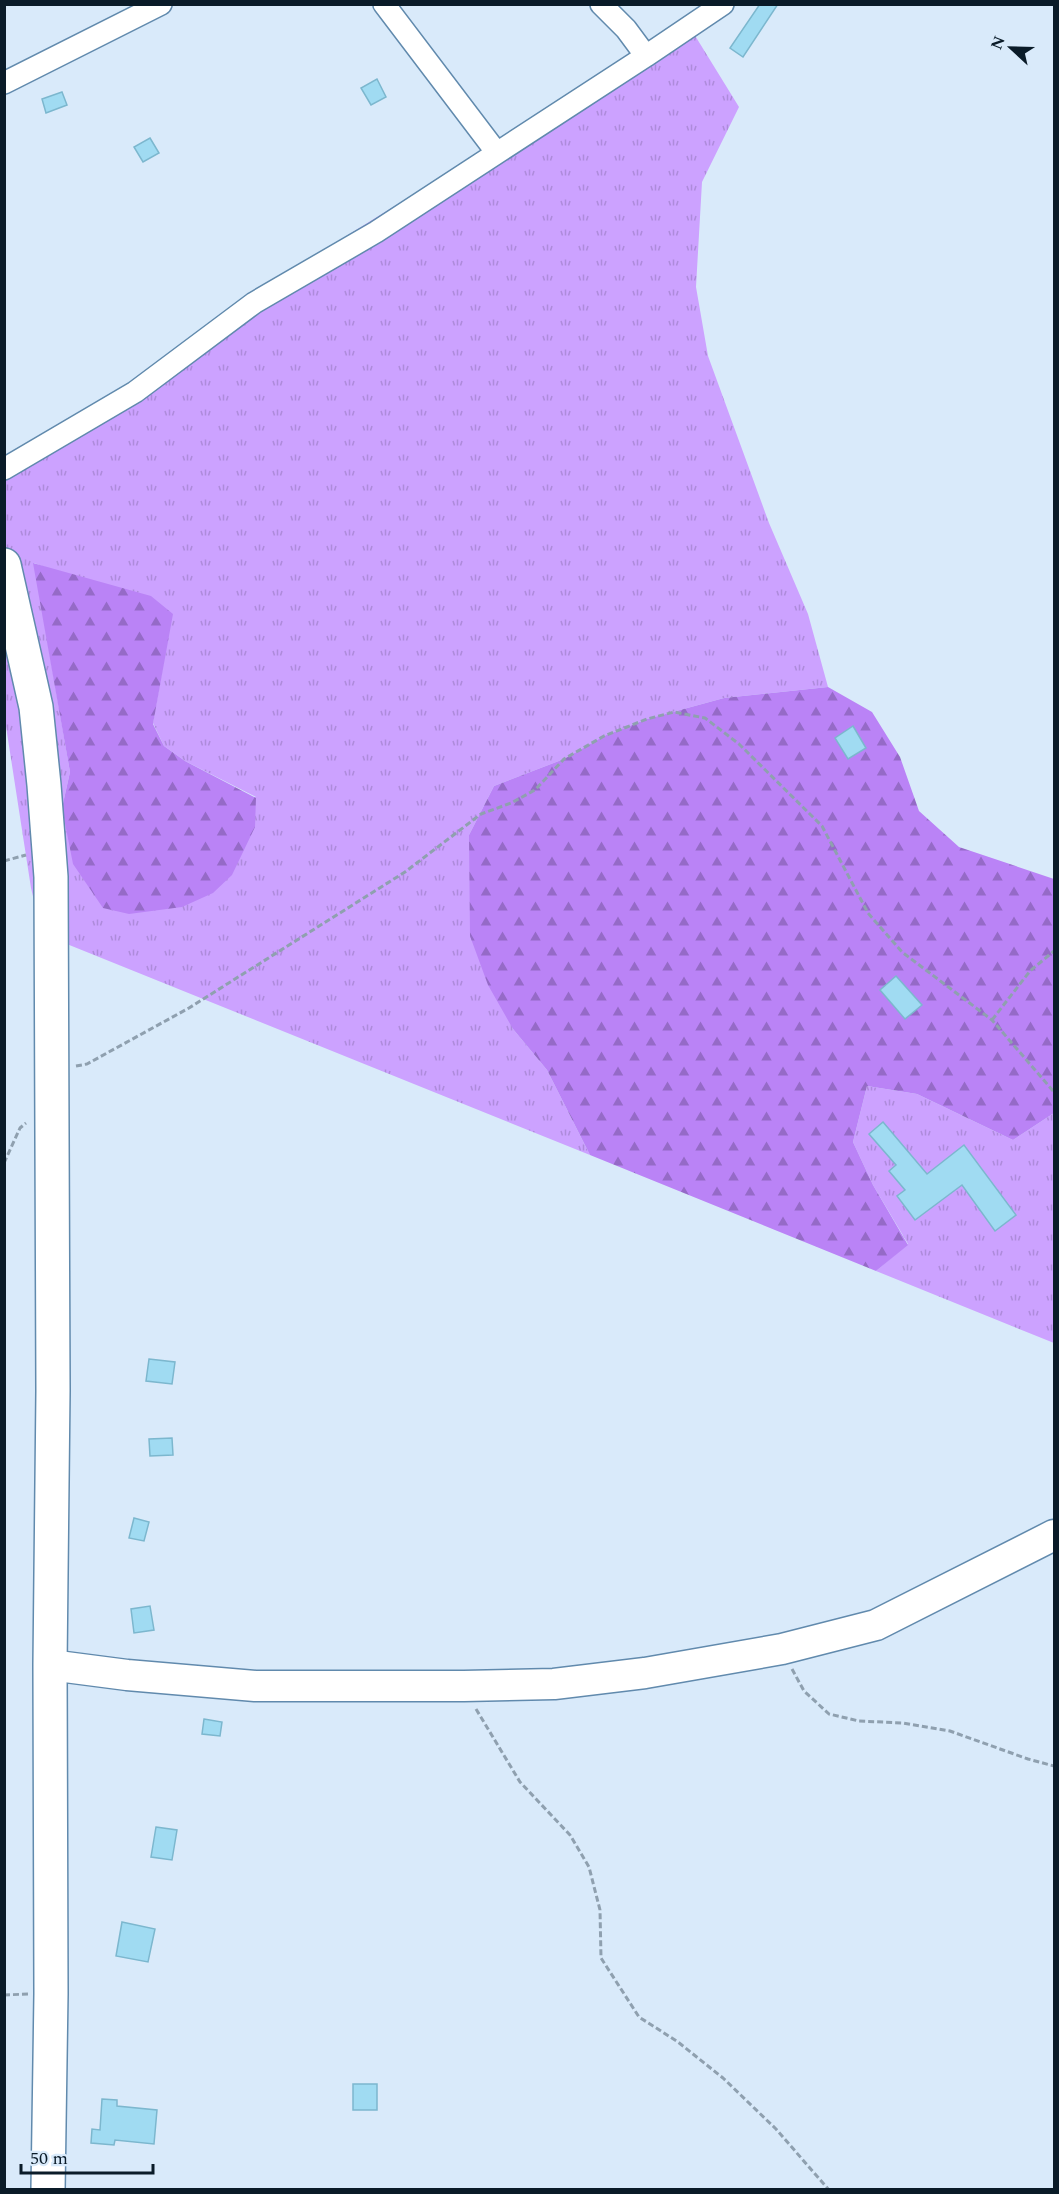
<svg xmlns="http://www.w3.org/2000/svg" width="1059" height="2194" font-family="Spectral,serif">
<style>
.grass{fill:url(#grass-tufts);fill-rule:evenodd}
.forest{fill:url(#forest-firs)}
.building{fill:#a0dbf2;stroke:#7cb7ce;stroke-width:1.5}
.lines{fill:none;stroke-linecap:round;stroke-linejoin:round}
.street-casing{stroke:#618aad;stroke-width:24}
.secondary-casing{stroke:#618aad;stroke-width:33}
.primary-casing{stroke:#618aad;stroke-width:36}
.path{stroke:#8fa0af;stroke-width:3;stroke-dasharray:6 3;stroke-linecap:butt}
.street{stroke:#fff;stroke-width:21}
.secondary{stroke:#fff;stroke-width:30}
.primary{stroke:#fff;stroke-width:33}
</style>
<defs>
<pattern id="grass-tufts" width="24" height="20" patternUnits="userSpaceOnUse" patternTransform="scale(1.5)"><rect width="24" height="20" fill="#cca2ff"/><path d="M3 7l-1-3M5 7V3M7 7l1-3M15 17l-1-3M17 17v-4M19 17l1-3" fill="none" stroke="#ae8bdb"/></pattern>
<pattern id="forest-firs" width="22" height="20" patternUnits="userSpaceOnUse" patternTransform="scale(1.5)"><rect width="22" height="20" fill="#ba83f6"/><path d="M5 1l3.5 6h-7zM16 11l3.5 6h-7z" fill="#956ac7"/></pattern>
</defs>
<rect width="100%" height="100%" fill="#d9eafa"/>
<path class="grass" d="M686 21 739 107 702 182 696 287 708 356 769 523 808 614 828 687 724 698 647 719 604 736 564 759 494 786 469 835 513 1029 547 1070 590 1155 42 934 31 888 5 720 4 462 118 392 251 295 427 186ZM34 563 172 614 153 723 164 746 185 761 256 797 62 808 70 772Z
M867 1086 917 1094 1013 1140 1054 1113V1343L876 1271 908 1244 873 1185 853 1142Z"/>
<path class="forest" d="M33 563 151 596 173 614 153 724 164 746 185 761 256 798 255 827 232 875 213 893 182 907 129 914 103 908 73 864 62 808 70 772Z
M828 687 872 712 900 757 919 811 959 847 1054 879V1113L1013 1140 917 1094 867 1086 853 1142 873 1185 908 1245 876 1271 590 1155 547 1070 513 1029 488 985 470 936 469 835 494 786 564 759 604 736 647 719 724 698Z"/>
<path class="building" d="M760 4H778L743 57 730 48Z
M377 79 386 97 371 105 361 88Z
M62 92 67 105 46 113 42 99Z
M150 138 159 153 143 162 134 147Z
M853 726 866 748 848 759 835 738Z
M896 976 922 1005 905 1019 880 990Z
M883 1122 927 1174 964 1145 1016 1215 995 1231 962 1185 915 1220 897 1196 905 1190 889 1171 896 1165 869 1134Z
M149 1359 175 1362 172 1384 146 1381Z
M172 1438 173 1455 150 1456 149 1439Z
M134 1518 149 1522 144 1541 129 1538Z
M150 1606 154 1630 134 1633 131 1609Z
M204 1719 222 1722 220 1736 202 1734Z
M156 1827 177 1830 172 1860 151 1857Z
M122 1922 155 1929 148 1962 116 1956Z
M353 2084H377V2110H353Z
M102 2099 117 2100V2106L157 2110 154 2144 115 2140 114 2145 91 2143 92 2129 100 2130Z"/>
<g class="lines">
<g class="street-casing">
<path id="street" d="M646 56 723 4
M4 83 161 4
M497 153 646 56 626 29 601 4
M4 469 135 392 254 303 376 232 497 153 384 4"/>
</g>
<g class="secondary-casing">
<path id="secondary" d="M50 1665 127 1675 255 1686H464L554 1684 645 1673 782 1649 876 1625 1054 1535"/>
</g>
<g class="primary-casing">
<path id="primary" d="M4 565 36 707 44 785 51 877 53 1391 50 1665 51 1994 48 2190"/>
</g>
<path class="path" d="M4 861 26 855
M992 1020 1030 971 1054 951
M76 1066 87 1064 189 1008 405 872 481 814 511 803 535 790 564 759 604 736 647 719 674 712 705 718 739 744 822 826 868 913 902 952 992 1020 1054 1092
M4 1163 20 1128 26 1123
M792 1669 804 1691 829 1714 859 1721 903 1723 950 1731 1028 1759 1054 1766
M476 1709 520 1782 570 1835 589 1867 600 1910 601 1958 639 2017 678 2042 723 2078 776 2129 829 2190
M4 1995 28 1994"/>
<use href="#street" class="street"/>
<use href="#secondary" class="secondary"/>
<use href="#primary" class="primary"/>
</g>
<rect width="1059" height="2194" fill="none" stroke="#0a1b28" stroke-width="12"/>
<g transform="translate(1011 48) rotate(292)" stroke="#d9eafa" stroke-width="4.5" paint-order="stroke">
<path d="M0-4.5L10 22L0 15L-10 22Z" fill="#0a1b28"/>
<text y="-9" font-size="16" font-weight="bold" text-anchor="middle" fill="#0a1b28">N</text>
</g>
<path d="M21 2164v9h132v-9" fill="none" stroke="#0a1b28" stroke-width="3"/>
<text x="30" y="2164" font-size="18" fill="#0a1b28" stroke="#d9eafa" stroke-width="4.5" paint-order="stroke">50 m</text>
</svg>
